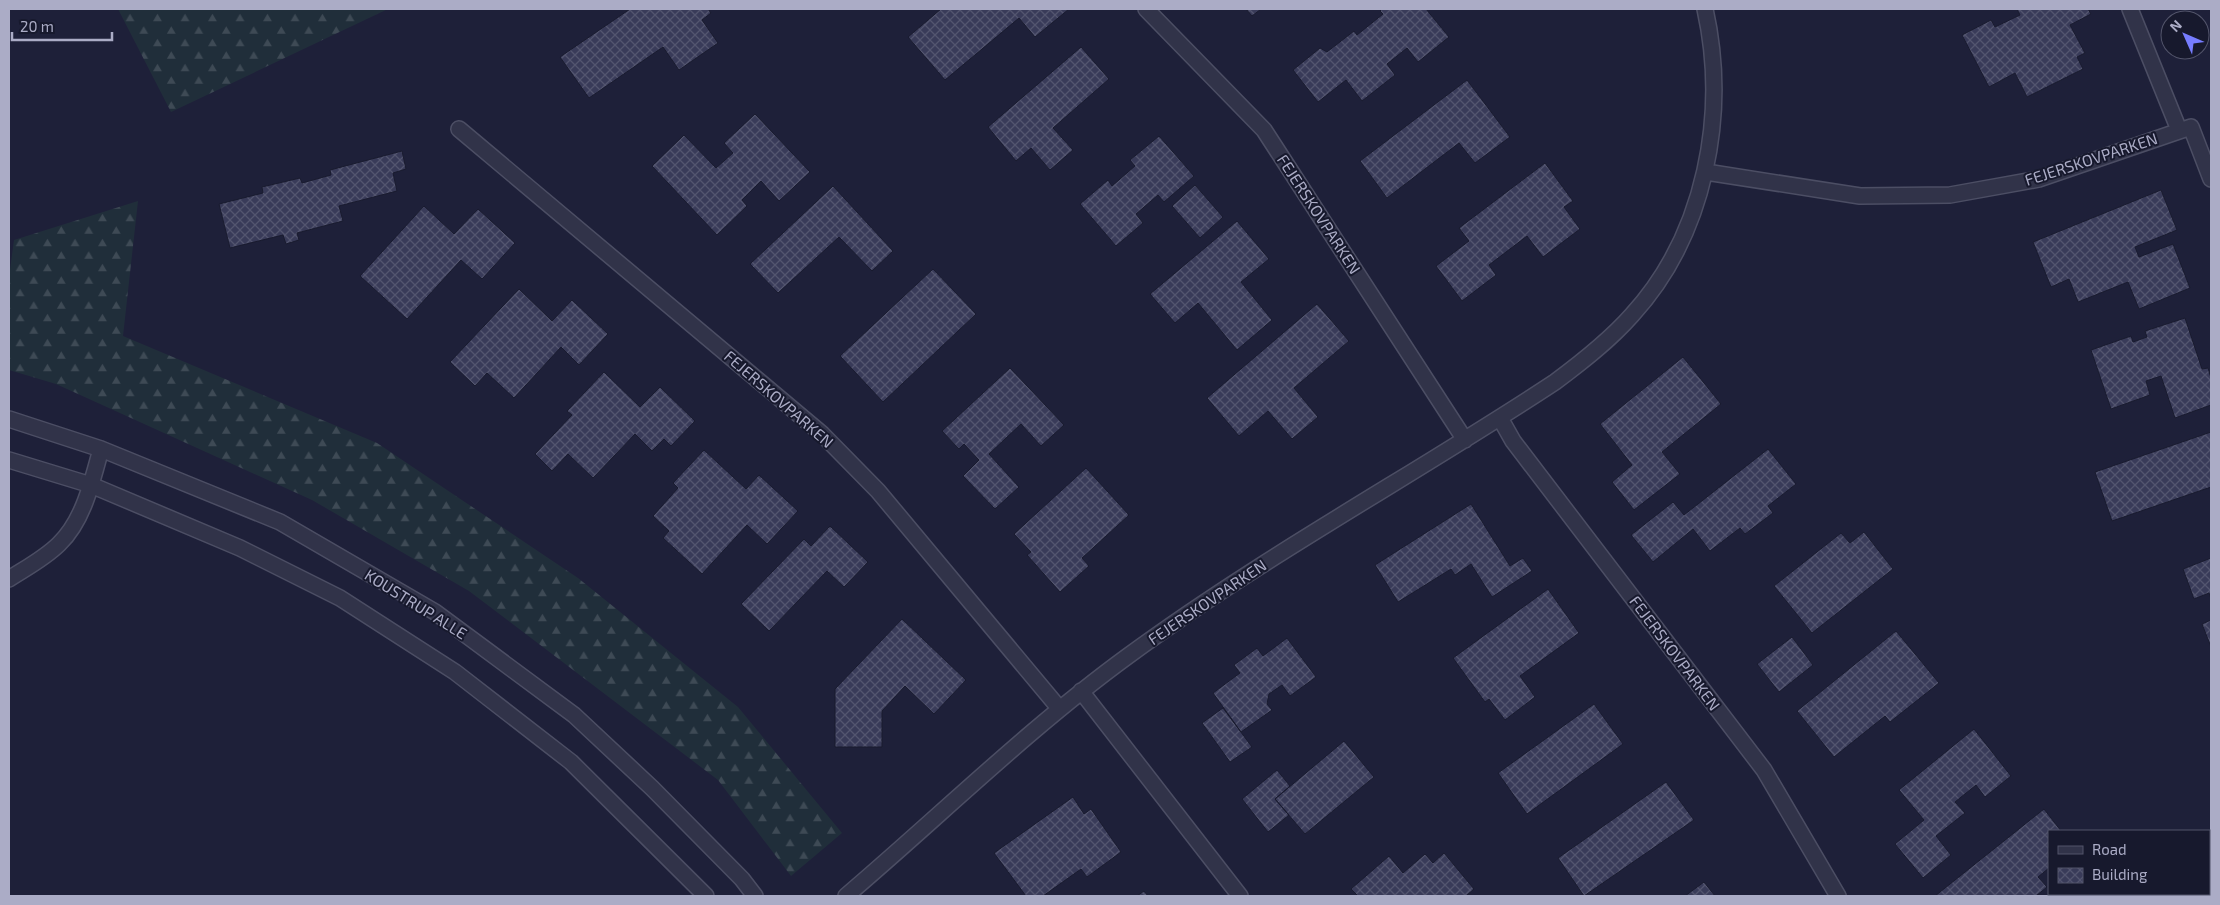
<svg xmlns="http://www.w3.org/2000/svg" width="2220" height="905" font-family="'Exo 2',sans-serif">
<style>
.forest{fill:url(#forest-firs)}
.building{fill:url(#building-cross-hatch);stroke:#191b2f}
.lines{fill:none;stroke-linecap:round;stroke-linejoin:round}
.minor-casing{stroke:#4c4e64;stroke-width:18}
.minor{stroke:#313349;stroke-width:15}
.labels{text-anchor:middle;stroke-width:4;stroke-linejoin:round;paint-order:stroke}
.street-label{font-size:16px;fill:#abacc6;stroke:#17192d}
</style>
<defs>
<pattern id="forest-firs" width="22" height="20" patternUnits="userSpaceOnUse" patternTransform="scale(1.25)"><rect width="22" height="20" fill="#202e3a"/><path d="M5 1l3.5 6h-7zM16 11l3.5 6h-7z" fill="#3e4a55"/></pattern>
<pattern id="building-cross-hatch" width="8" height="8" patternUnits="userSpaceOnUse" patternTransform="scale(1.25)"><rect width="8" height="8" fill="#393b59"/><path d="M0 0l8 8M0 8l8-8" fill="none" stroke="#53556f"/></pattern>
</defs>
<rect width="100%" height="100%" fill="#1e2039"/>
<path class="forest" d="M118 9H388L171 112Z
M138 201 123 336 377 443 578 578 738 707 842 833 791 876 718 780 469 591 312 500 56 384 9 370V277L14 240Z"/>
<path class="building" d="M630 9H708L711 13 702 20 718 43 679 70 663 47 589 98 560 57Z
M941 9H1069L1035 37 1019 18 945 80 908 37Z
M1246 9H1261L1252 16Z
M1382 9H1426L1449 37 1418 62 1407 48 1387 64 1395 75 1362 101 1346 80 1318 102 1293 70 1320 48 1327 52 1354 31 1357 35 1383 14 1380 11Z
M2017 9H2088L2091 14 2070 25 2085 53 2077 57 2083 69 2027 97 2015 73 1989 87 1962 35 1991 20 1995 27 2020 15Z
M1081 47 1109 79 1053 128 1073 150 1050 170 1031 148 1016 161 988 127Z
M1467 80 1510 137 1475 163 1459 143 1387 198 1360 161Z
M755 114 810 172 779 201 761 181 742 200 747 206 717 235 652 166 684 135 716 168 733 153 724 143Z
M1159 136 1194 176 1164 202 1158 195 1136 214 1143 223 1116 246 1080 204 1108 180 1112 186 1135 166 1130 160Z
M402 151 406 169 393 173 397 191 339 206 343 221 297 233 299 240 286 244 283 235 230 248 219 204 263 193 262 187 300 178 302 183 331 175 330 170Z
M1545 163 1573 201 1564 207 1580 229 1543 257 1527 236 1489 265 1496 275 1462 301 1436 266 1469 241 1459 228Z
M1195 185 1223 217 1200 238 1172 206Z
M833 186 893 251 872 271 839 237 778 293 750 264Z
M2161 190 2177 230 2135 247 2139 257 2173 244 2190 288 2139 309 2128 282 2078 302 2069 279 2051 287 2033 242Z
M424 206 454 234 478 209 515 243 482 279 461 260 407 319 360 276Z
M1237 221 1269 259 1241 282 1272 320 1237 350 1198 303 1175 323 1150 294Z
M933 269 976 314 883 402 840 356Z
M519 289 552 321 572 300 608 334 579 365 561 347 514 398 487 373 475 386 450 362Z
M1317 304 1349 341 1294 388 1318 417 1292 439 1268 411 1239 436 1207 398Z
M2185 318 2202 369 2208 368 2211 378V405L2175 418 2161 376 2146 381 2150 395 2111 409 2091 350 2131 336 2133 342 2147 337 2145 331Z
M1683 357 1721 404 1662 452 1680 474 1634 510 1612 482 1632 465 1600 424Z
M1010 368 1064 425 1041 446 1021 424 989 454 1019 487 995 509 963 476 979 460 964 444 959 449 942 431Z
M604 372 640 407 660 387 695 421 671 446 664 439 652 451 635 434 593 478 568 454 552 471 535 454 572 415 567 411Z
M2211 432V487L2112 521 2095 472Z
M1768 449 1796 484 1768 506 1773 513 1745 534 1740 528 1710 551 1693 529 1653 562 1631 535 1673 502 1684 515Z
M704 450 746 489 759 475 798 511 767 544 747 525 702 574 663 538 669 531 653 516 678 488 673 483Z
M1086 468 1129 515 1082 558 1089 566 1060 592 1027 555 1031 552 1014 534Z
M1471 504 1510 566 1523 558 1532 571 1492 597 1471 564 1455 575 1451 569 1398 602 1375 565Z
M830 526 868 562 844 587 827 571 769 631 741 604 804 539 811 546Z
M1864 532 1893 569 1812 633 1774 586 1841 533 1850 543Z
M2211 558V599L2209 593 2194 599 2183 569Z
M1548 589 1579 633 1520 676 1535 697 1505 720 1489 699 1485 702 1453 658Z
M902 619 966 680 934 714 905 686 882 711V747H835V689Z
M2211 620V647L2202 624Z
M1896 631 1939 683 1890 722 1885 716 1834 757 1797 711Z
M1792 637 1813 665 1779 692 1757 664Z
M1287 638 1316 677 1290 696 1282 685 1269 694 1267 704 1272 710 1241 732 1213 693 1240 673 1234 665 1257 648 1263 656Z
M1594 704 1623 744 1527 814 1498 773Z
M1223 708 1252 747 1230 762 1202 723Z
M1974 729 2011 776 1985 797 1976 785 1955 802 1965 813 1936 836 1951 855 1923 878 1895 844 1924 820 1899 790Z
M1344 741 1374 777 1305 834 1275 799Z
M1277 770 1290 786 1275 799 1289 815 1268 832 1242 799Z
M1666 782 1694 820 1584 896 1558 858Z
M1073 797 1084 814 1091 809 1121 852 1087 877 1081 869 1043 896H1026L994 853Z
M2044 809 2061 831H2049V868L2038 877 2047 887 2036 896H1935Z
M1444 853 1474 889 1466 896H1358L1351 889 1389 856 1403 873 1425 854 1433 863Z
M1704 882 1715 896H1685Z
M1144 891 1148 896H1137Z"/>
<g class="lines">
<g class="minor-casing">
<path id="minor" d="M1146 9 1264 130 1465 440
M2130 9 2179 130
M459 129 822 434 878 491 1059 708
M1706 172 1860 196 1950 195 2039 179 2191 127 2211 179
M1500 418 1513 441 1764 770 1838 896
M9 419 101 449 280 522 435 612 574 715 652 788 742 879 755 896
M9 460 91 485 240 548 340 598 455 672 571 762 706 896
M9 579C26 568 45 558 59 544 84 520 92 481 101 449
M1081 691 1240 896
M846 896C940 816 1028 729 1128 656 1264 556 1414 475 1555 382 1582 362 1609 341 1632 315 1706 234 1728 113 1705 9"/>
</g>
<use href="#minor" class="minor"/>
</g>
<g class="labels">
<g class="street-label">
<text transform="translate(2091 159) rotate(-18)" y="6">FEJERSKOVPARKEN</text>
<text transform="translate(1319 214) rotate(57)" y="6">FEJERSKOVPARKEN</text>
<text transform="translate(779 399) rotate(41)" y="6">FEJERSKOVPARKEN</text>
<text transform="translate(1207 602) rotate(-34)" y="6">FEJERSKOVPARKEN</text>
<text transform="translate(416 604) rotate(32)" y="6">KOUSTRUP ALLE</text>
<text transform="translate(1675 653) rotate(53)" y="6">FEJERSKOVPARKEN</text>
</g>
</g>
<rect width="2220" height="905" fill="none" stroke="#abacc6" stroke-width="20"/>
<rect x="2048" y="830" width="162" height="65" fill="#17192d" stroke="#52546a"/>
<rect x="2058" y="846" width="25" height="8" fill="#313349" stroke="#52546a"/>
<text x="2092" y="855" font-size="15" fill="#abacc6">Road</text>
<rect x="2058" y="868" width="25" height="15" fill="url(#building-cross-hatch)" stroke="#52546a"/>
<text x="2092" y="880" font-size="15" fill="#abacc6">Building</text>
<g transform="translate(2185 35) rotate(315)"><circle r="24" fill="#17192d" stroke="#52546a"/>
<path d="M0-4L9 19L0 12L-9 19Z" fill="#777dff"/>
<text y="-8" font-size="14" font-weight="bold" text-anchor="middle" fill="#abacc6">N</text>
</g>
<path d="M12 32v8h100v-8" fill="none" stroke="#abacc6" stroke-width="2.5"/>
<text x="20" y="32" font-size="15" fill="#abacc6" stroke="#17192d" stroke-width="4" paint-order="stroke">20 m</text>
</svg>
